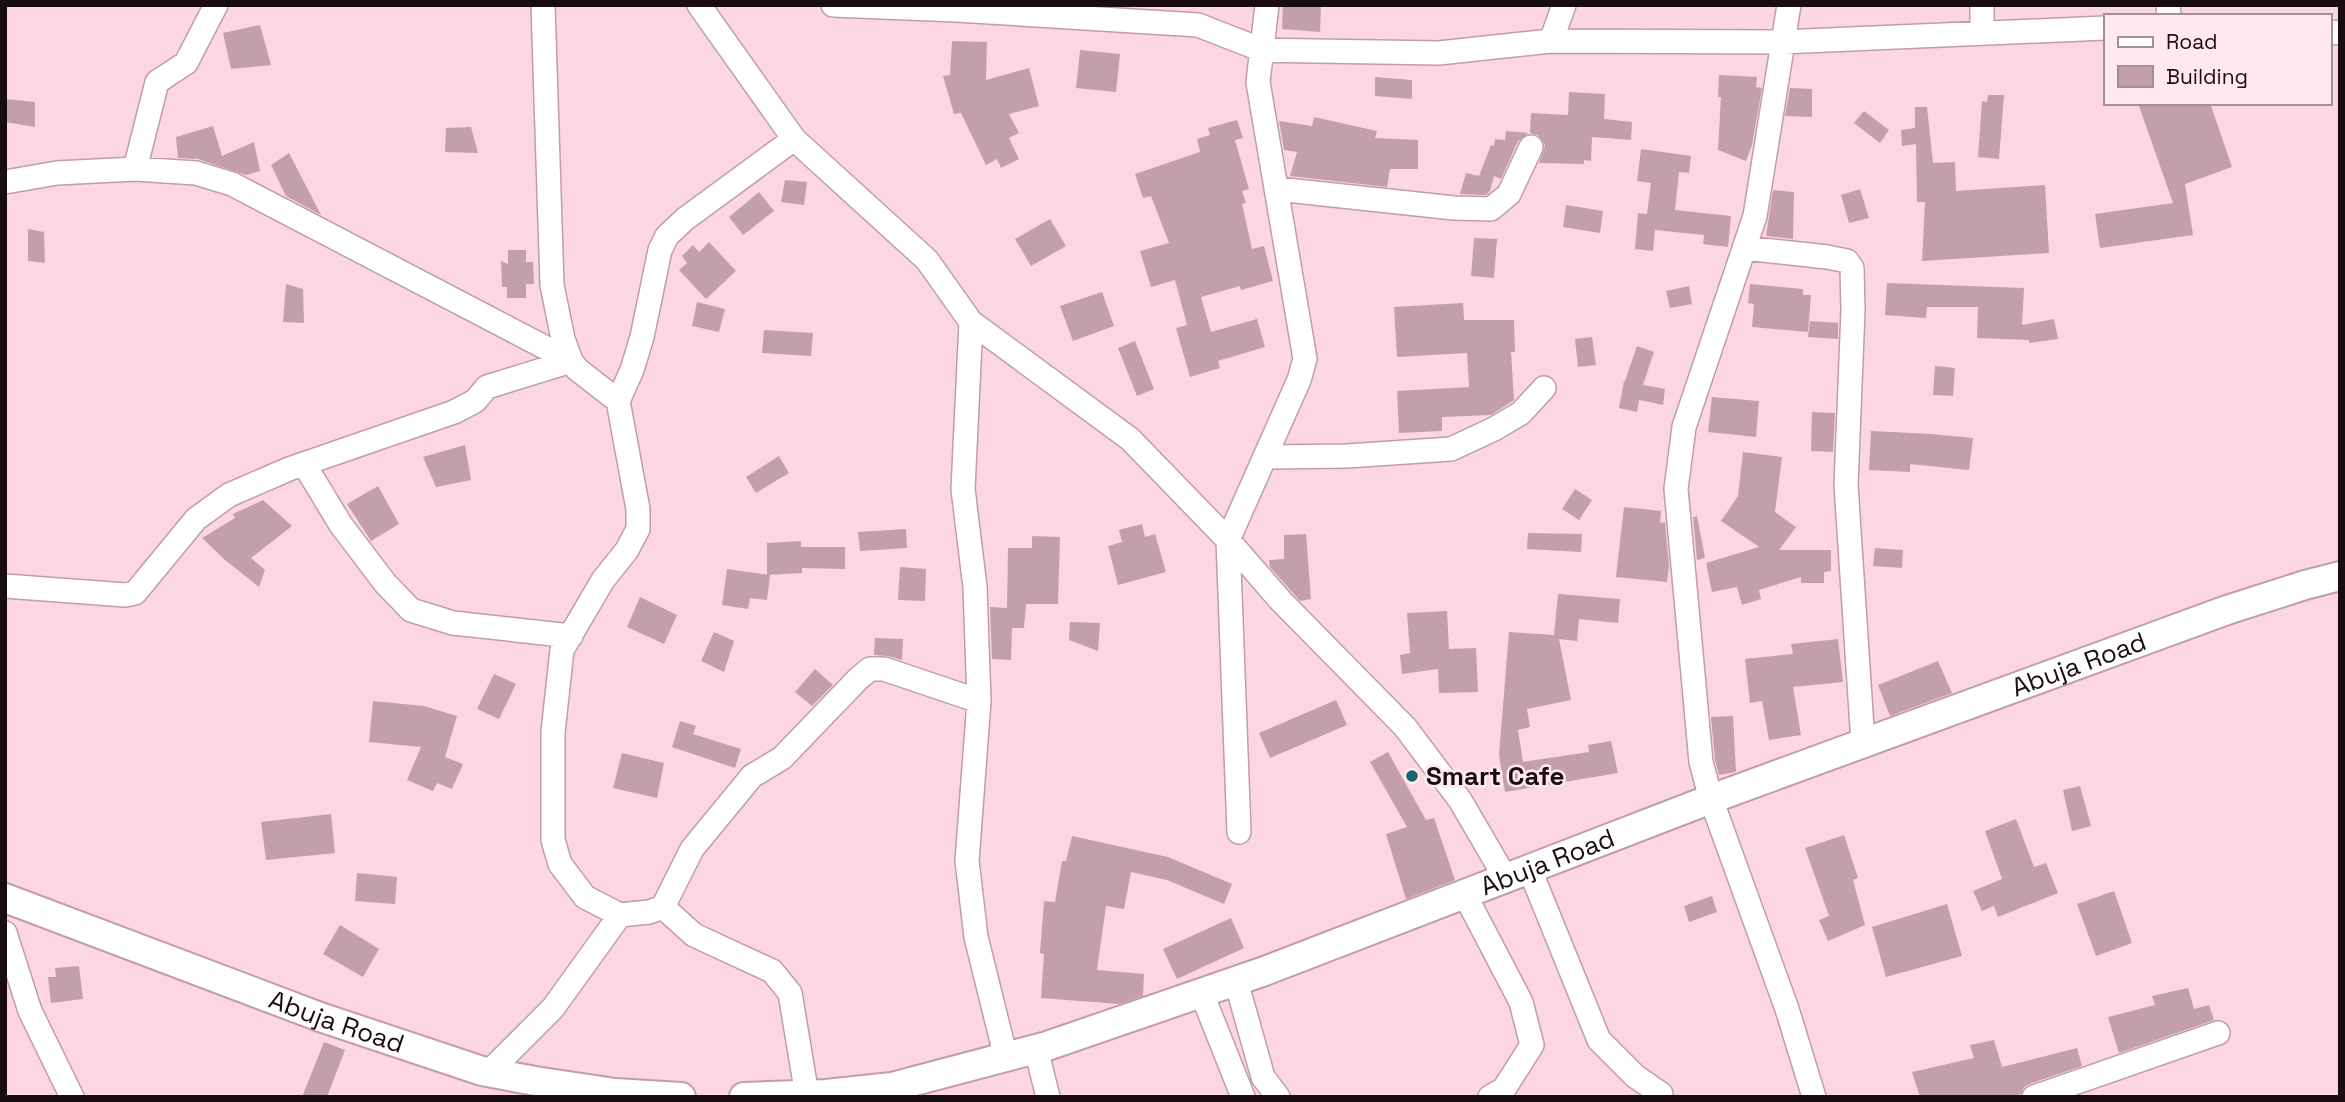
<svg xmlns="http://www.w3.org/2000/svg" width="2345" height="1102" font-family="'Space Grotesk',sans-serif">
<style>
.building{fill:#c39fac}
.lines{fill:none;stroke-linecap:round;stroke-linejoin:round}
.minor-casing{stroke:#c19da9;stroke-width:26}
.major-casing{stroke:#c19da9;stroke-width:32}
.minor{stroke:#fff;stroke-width:23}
.major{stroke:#fff;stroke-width:28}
.poi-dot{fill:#18656d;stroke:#ffe8ef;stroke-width:2.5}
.labels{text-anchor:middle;stroke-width:5;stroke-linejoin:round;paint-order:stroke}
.street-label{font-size:26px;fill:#190d12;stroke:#ffe8ef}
.poi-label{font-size:26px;font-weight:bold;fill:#190d12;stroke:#ffe8ef;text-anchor:start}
</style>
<rect width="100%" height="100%" fill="#fcd6e3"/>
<path class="building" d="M1283 5H1321L1320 32 1282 29Z
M260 25 271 65 231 69 223 33Z
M952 41 987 42 986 80 1029 68 1039 106 1009 114 1019 133 1009 138 1019 159 1001 168 997 159 986 165 961 113 954 114 943 76 950 75Z
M1080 50 1120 54 1116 92 1076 88Z
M1719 75 1757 77 1756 87 1762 88 1752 145 1746 161 1718 150 1721 97H1718Z
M1375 77 1412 80V99L1375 96Z
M1790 88 1812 89V117L1785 116Z
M1569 92 1605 94 1604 119 1632 122 1631 140 1592 137 1591 161 1584 160V164L1539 163 1545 145 1538 135 1530 133 1531 113 1568 115Z
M1988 95H2004L1999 159 1978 157 1982 101 1987 102Z
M5 99 35 102V127L5 122Z
M2138 103H2210L2232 167 2185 184 2193 235 2100 248 2095 214 2173 203Z
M1915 107H1927L1933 163 1955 162 1956 191 2045 185 2049 253 1922 261 1925 202H1917L1916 144 1902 146 1901 130 1915 128Z
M1864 111 1889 130 1880 143 1854 123Z
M1314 117 1377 131 1375 138 1418 140V169H1390L1387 187 1290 176 1297 152 1284 150 1279 121 1312 126Z
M1237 120 1243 138 1235 140 1249 189 1242 191 1246 203 1242 204 1252 249 1264 246 1273 281 1241 290 1240 286 1201 297 1211 332 1257 319 1265 347 1218 361 1220 368 1190 377 1176 328 1187 325 1175 280 1151 287 1140 251 1169 243 1151 196 1143 198 1135 174 1200 152 1197 139 1210 135 1208 128Z
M213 126 222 156 254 142 260 171 246 175 198 159 178 158 176 137Z
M471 127 478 153 445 152 446 128Z
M1506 131 1528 133 1518 141 1501 179 1494 176 1490 191 1486 195 1460 194 1466 173 1479 176 1491 145 1494 146 1495 139 1505 140Z
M1641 149 1691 156 1689 173 1679 172 1675 210 1731 216 1728 247 1703 244 1704 235 1655 230 1653 251 1635 249 1638 213 1647 214 1651 183 1637 181Z
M289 153 321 215 286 196 271 165Z
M785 180 807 182 804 205 781 202Z
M1860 189 1869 218 1849 223 1841 195Z
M1773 190 1794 192 1793 239 1766 236Z
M759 192 774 211 743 235 729 217Z
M1566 205 1603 211 1600 233 1563 227Z
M1050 219 1066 246 1031 266 1015 239Z
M28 229 44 232 45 263 28 261Z
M1474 238 1497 239 1494 278 1471 276Z
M709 242 736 271 706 299 679 270 687 263 682 256 693 245 699 252Z
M508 250H526V262H533L534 284H526V298H507V287H502L501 261 508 264Z
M1887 283 2024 288 2022 325 2054 319 2058 339 2029 343V340L1977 338 1978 307H1927L1926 318 1885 315Z
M286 284 303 289 304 323 283 322Z
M1750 284 1803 289V295H1811L1808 332 1752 327 1754 304 1748 303Z
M1689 286 1692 304 1670 308 1666 291Z
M1102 292 1114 326 1073 341 1060 306Z
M697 302 725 309 719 332 692 326Z
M1463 303 1464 320H1514L1515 352H1511L1514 400 1491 415 1442 417V431L1399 433 1397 391 1469 387 1467 353 1397 357 1394 307Z
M1810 321 1838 323V339L1808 337Z
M764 330 813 333 811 356 762 353Z
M1592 337 1596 365 1578 367 1575 339Z
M1135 341 1154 389 1137 396 1118 348Z
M1637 346 1654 352 1643 385 1665 389 1663 405 1639 400 1637 412 1619 408 1624 381H1625Z
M1935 366 1955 368 1953 396 1933 395Z
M1712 397 1759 401 1756 437 1708 432Z
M1812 412 1835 413 1833 452 1811 451Z
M1871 431 1931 434 1973 438 1969 470 1910 464V472L1869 470Z
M465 445 471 480 436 487 423 457Z
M1743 452 1782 457 1775 512 1796 527 1779 550H1831V571L1824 572V583H1801V577L1759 590 1761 599 1742 605 1737 587 1712 592 1706 563 1759 547 1721 521 1738 496Z
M779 456 789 473 756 493 746 477Z
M378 486 399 524 371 541 347 504Z
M1575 489 1592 500 1579 520 1562 509Z
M263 500 292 526 251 558 265 570 259 587 225 560 202 538 235 518 233 514Z
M1624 507 1661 511 1660 523 1665 522 1669 566 1667 582 1616 577Z
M1697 516 1705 558 1697 560 1693 517Z
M1142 524 1145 537 1155 534 1166 572 1118 585 1108 546 1122 542 1119 530Z
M906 529 907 548 860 551 858 532Z
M1528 533 1582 534 1581 552 1527 549Z
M1306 534 1311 599 1300 601 1270 567 1269 560 1284 559V535Z
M1032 536 1060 537 1058 604H1026L1024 628H1012L1011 660 992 659 990 607 1007 608 1008 548H1032Z
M801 541V547H845V569L802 568V573L767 575V543Z
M1875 548 1903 550 1902 568 1873 566Z
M900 567 926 569 925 601 898 600Z
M727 569 770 575 767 600 750 598 748 609 722 605Z
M1558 594 1620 599 1618 623 1579 619 1577 641 1559 639 1571 700 1527 709 1530 727 1518 730 1523 762 1589 752 1588 745 1611 741 1618 773 1505 792 1499 755 1509 632 1554 635Z
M640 597 677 615 664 644 627 627Z
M1447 611 1449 649 1476 648 1478 692 1439 693 1438 669 1402 674 1400 655 1410 653 1407 613Z
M1070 622 1100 623 1098 651 1069 640Z
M714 632 734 641 724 672 701 661Z
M875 638 903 639 902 660 888 656 874 655Z
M1838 639 1843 682 1793 687 1801 735 1769 740 1762 701 1750 703 1745 659 1793 654 1791 644Z
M1938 661 1952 693 1890 716 1878 685Z
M815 669 833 685 812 706 795 692Z
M494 674 516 684 499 719 477 709Z
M1336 700 1347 725 1270 758 1259 733Z
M373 701 424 706 457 716 445 757 463 764 452 789 437 783 433 791 407 780 421 747 369 742Z
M1733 716 1736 772 1719 775 1715 760 1711 717Z
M680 721 696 726 693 734 741 749 735 768 672 747Z
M1388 752 1426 820 1434 818 1455 880 1406 899 1386 834 1407 827 1370 762Z
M622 753 664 763 657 798 613 788Z
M2080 786 2091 826 2072 831 2063 790Z
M331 814 335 853 266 860 261 822Z
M2016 819 2034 867 2046 863 2058 893 1998 917 1994 906 1982 911 1973 891 2002 879 1985 831Z
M1844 835 1858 878 1853 880 1865 925 1828 941 1819 920 1829 916 1805 848Z
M1072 836 1168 857 1232 884 1224 904 1167 880 1131 872 1124 909 1106 906 1097 970 1144 974 1143 996 1119 1004 1041 998 1044 954 1040 953 1044 901 1055 902 1062 861H1066Z
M357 873 397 877 395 904 355 901Z
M2114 891 2132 943 2096 956 2077 904Z
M1712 896 1717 912 1689 922 1684 906Z
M1947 904 1962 956 1886 977 1872 927Z
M1231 918 1244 948 1177 979 1163 949Z
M340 925 379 949 363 977 323 954Z
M79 966 83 999 51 1003 48 977H56L55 968Z
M2188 988 2194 1009 2209 1005 2214 1020 2119 1053 2108 1017 2155 1005 2152 996Z
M1994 1040 2002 1067 2077 1048 2082 1066 2029 1084 2024 1087 2021 1094 2009 1097H1920L1912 1072 1974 1058 1970 1045Z
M324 1042 345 1050 327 1097H302Z"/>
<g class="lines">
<g class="minor-casing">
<path id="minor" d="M543 5 552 285 563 339 571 361 577 369 618 401
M699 5 794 139 927 260 971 322 1130 439 1228 540 1281 601 1405 727 1460 800 1506 879
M833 5 956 10 1198 25 1262 50 1439 53 1551 41 1782 42 2105 28
M1789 5 1755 216 1684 427 1676 489 1701 762 1711 799 1787 1009 1814 1097
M1982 5V33
M2168 5 2169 16
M2329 32 2340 33
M1551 41 1564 5
M135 169 157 82 186 63 216 5
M5 182 57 173 135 169 196 173 232 184 571 361
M1277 189 1454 208 1491 209 1509 194 1531 147
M1744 248 1827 257 1847 261 1852 268 1853 310 1846 485 1863 743
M971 322 963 489 975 587 979 701 967 861 976 937 1006 1058
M1265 457 1347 456 1451 449 1494 429 1521 413 1544 388
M304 464 341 525 385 583 411 610 453 623 571 636
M5 586 125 595 135 593 196 519 229 495 289 469 454 412 475 401 487 387 571 361
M1239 832 1228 540 1299 380 1305 359 1258 82 1267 5
M1530 870 1599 1040 1635 1076 1661 1094
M1465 895 1521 1002 1532 1045 1504 1089 1490 1097
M663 907 694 935 772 971 790 993 807 1095
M620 915 585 897 560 864 553 840V732L562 650 603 580 627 550 638 529V509L618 401 632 370 642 337 660 250 667 236 685 219 794 139
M5 933 30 1011 72 1097
M1236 981 1263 1077 1278 1097
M1202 994 1243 1097
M1036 1049 1048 1097
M489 1072 553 1008 620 915 649 912 663 907 692 849 752 776 782 758 859 678 870 669H884L979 701
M2034 1097 2218 1033"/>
</g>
<g class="major-casing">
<g id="major">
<path id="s1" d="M5 898 320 1017 482 1071 535 1081 615 1093 681 1097"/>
<path id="s2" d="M744 1097 826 1094 892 1087 1047 1046 1262 972 1711 799 2227 610 2305 585 2340 576"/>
</g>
</g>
<use href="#minor" class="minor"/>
<use href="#major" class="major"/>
</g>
<circle class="poi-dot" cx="1412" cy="776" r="7"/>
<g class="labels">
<g class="street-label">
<text dy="9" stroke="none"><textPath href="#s2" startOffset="1409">Abuja Road</textPath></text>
<text dy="9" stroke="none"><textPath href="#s2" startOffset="842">Abuja Road</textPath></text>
<text dy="9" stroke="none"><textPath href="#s1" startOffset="354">Abuja Road</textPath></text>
</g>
<g class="poi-label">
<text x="1426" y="785">Smart Cafe</text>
</g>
</g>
<rect width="2345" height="1102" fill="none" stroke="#190d12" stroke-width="14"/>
<rect x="2104" y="14" width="228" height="91" fill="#ffe8ef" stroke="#a39097" stroke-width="2"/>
<rect x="2118" y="37" width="35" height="10" fill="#ffffff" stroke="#a39097" stroke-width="2"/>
<text x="2166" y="49" font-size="21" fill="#190d12">Road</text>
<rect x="2118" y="66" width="35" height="21" fill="#c39fac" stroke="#a39097" stroke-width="2"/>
<text x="2166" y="84" font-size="21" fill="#190d12">Building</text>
</svg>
